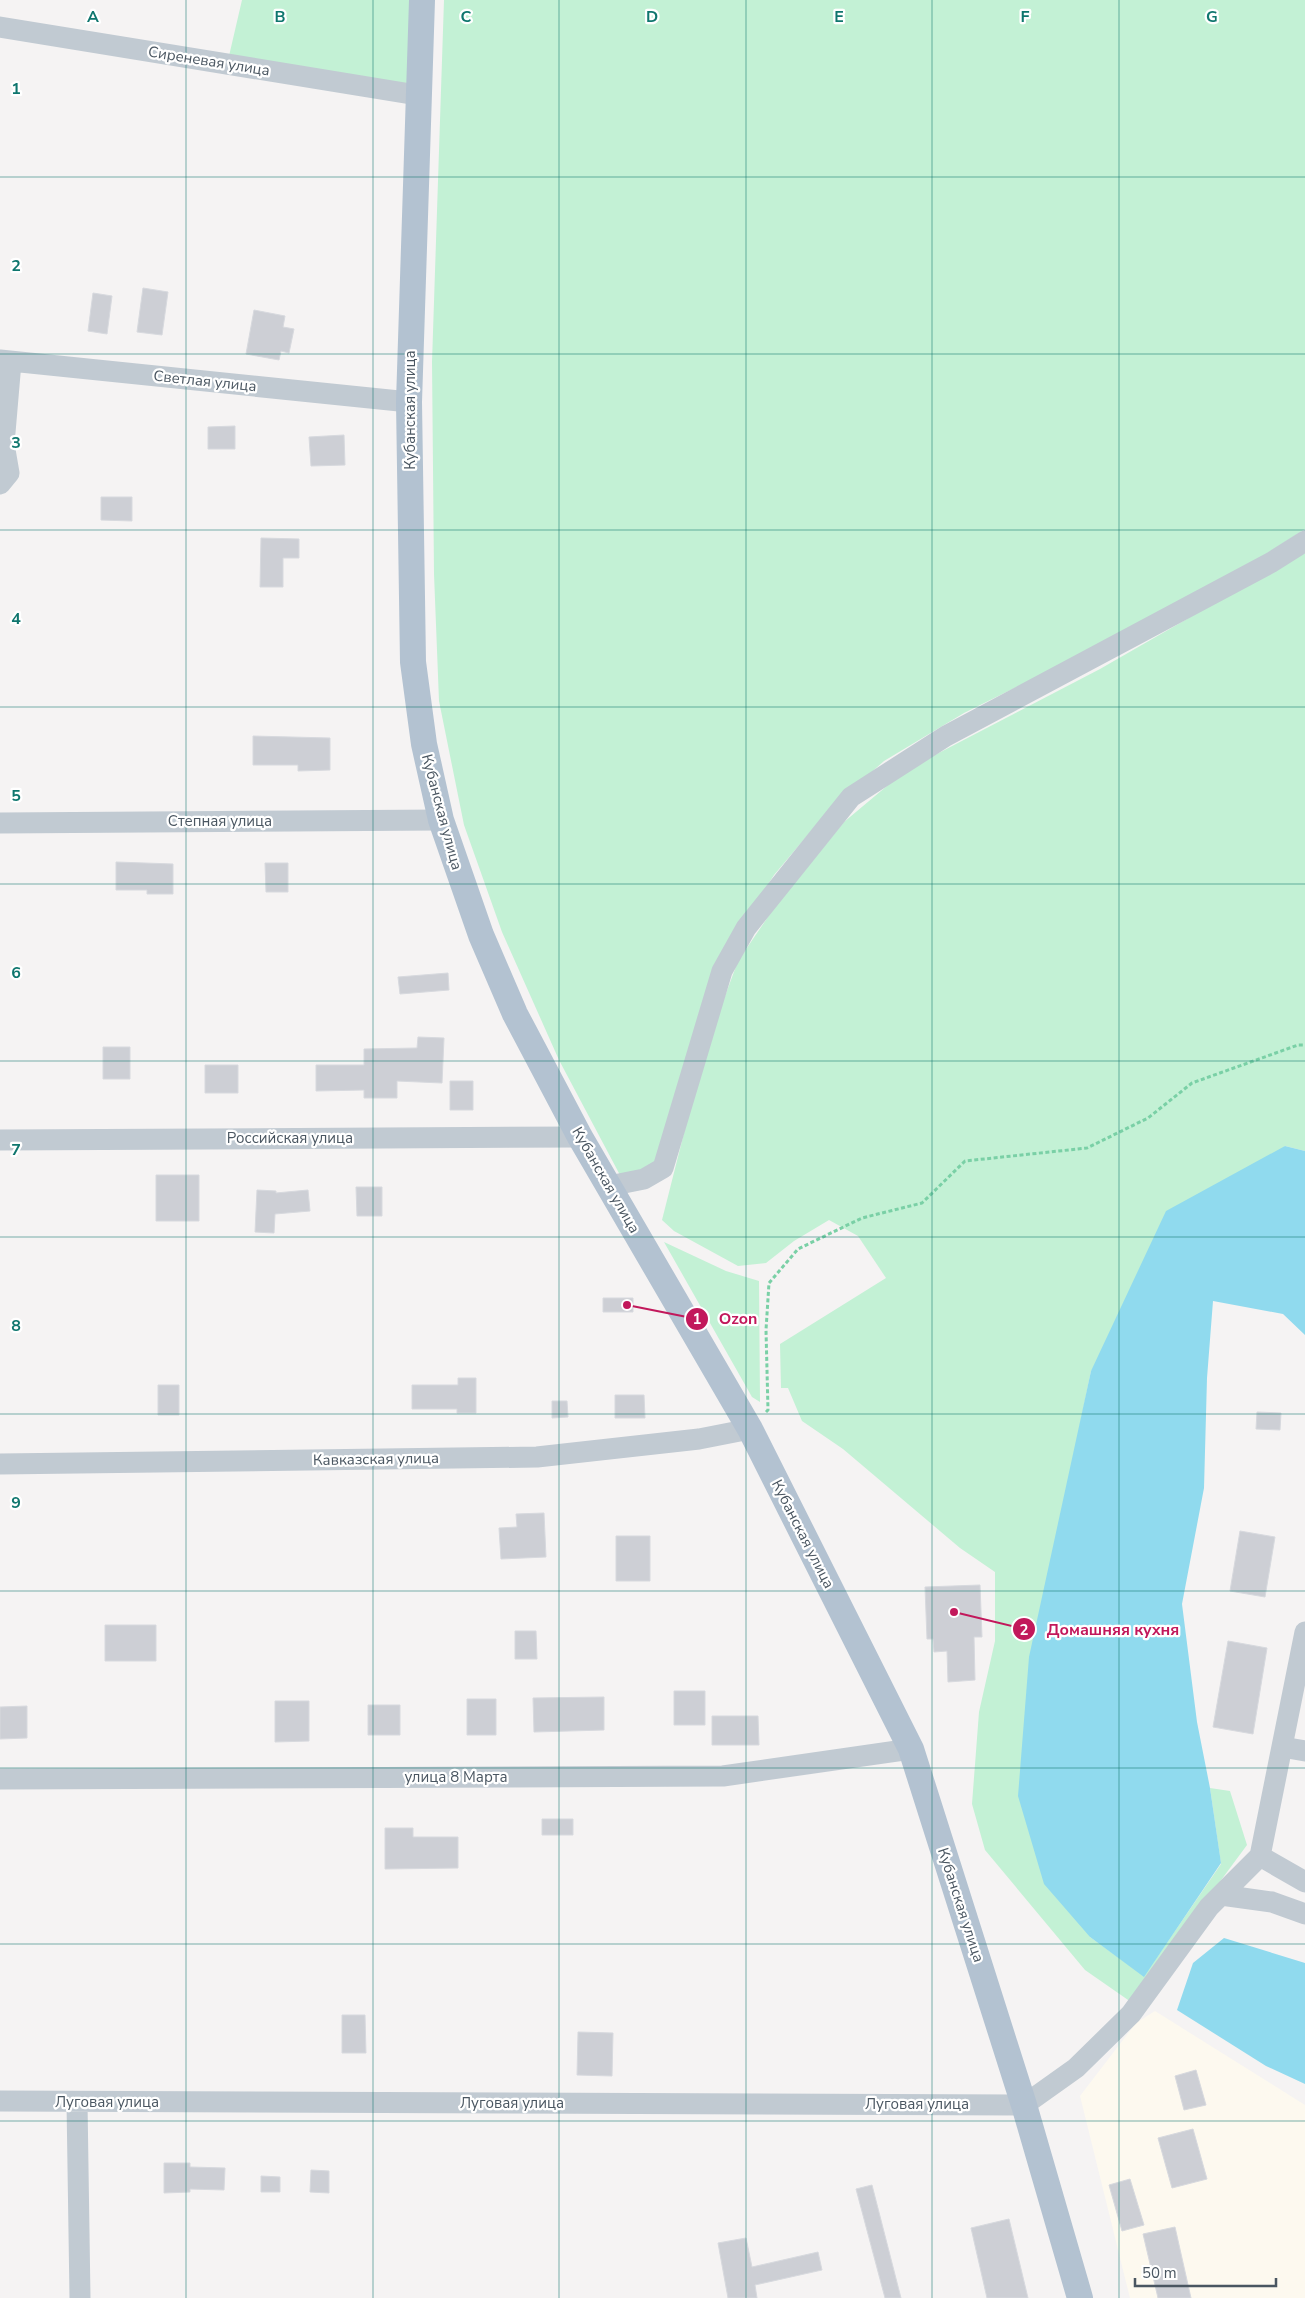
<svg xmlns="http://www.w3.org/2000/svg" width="1305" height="2298" font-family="'Nunito Sans',sans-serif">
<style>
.commercial{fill:#fdf9ef}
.green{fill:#c3f1d5}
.water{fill:#90daee}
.building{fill:#cdcfd5;stroke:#d7d9de}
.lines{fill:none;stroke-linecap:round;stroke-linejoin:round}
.path{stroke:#7ad0a6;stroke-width:3;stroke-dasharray:4 2.5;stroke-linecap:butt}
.minor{stroke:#c1cad2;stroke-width:21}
.major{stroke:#b3c2d1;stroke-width:26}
.grid{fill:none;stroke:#0f766e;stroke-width:1;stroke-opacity:0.55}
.labels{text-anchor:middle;stroke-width:4.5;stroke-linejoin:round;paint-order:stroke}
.street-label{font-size:15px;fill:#4a5661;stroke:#fff}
.grid-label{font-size:16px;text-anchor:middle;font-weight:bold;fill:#0f766e;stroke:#fff;stroke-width:4.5;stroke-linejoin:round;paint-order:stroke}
.leader{fill:none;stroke:#c2185b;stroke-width:2}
.callout-dot{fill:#c2185b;stroke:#fff;stroke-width:2}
.mark-label{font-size:15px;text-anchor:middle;font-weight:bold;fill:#fff}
.callout-label{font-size:16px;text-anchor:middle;font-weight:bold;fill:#c2185b;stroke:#fff;stroke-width:4.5;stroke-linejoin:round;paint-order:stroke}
</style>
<rect width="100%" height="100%" fill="#f5f3f3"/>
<path class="commercial" d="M1155 2011 1305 2105V2298H1130L1080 2096 1136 2023Z"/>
<path class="green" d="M242 0H410L408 87 229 56Z
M444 0H1305V529L1263 556 1067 662 964 713 884 761 827 812 774 875 738 931 653 1169 621 1177 559 1060 502 932 464 825 439 701 434 574 432 362Z
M1305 553V1151L1285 1146 1091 1371 1063 1507 1090 1937 1144 1976 1221 1864 1210 1788 1230 1791 1247 1845 1131 2002 1085 1970 985 1850 972 1804 979 1712 995 1641V1572L960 1548 843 1449 802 1421 788 1388H781L780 1344 886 1278 858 1236 829 1220 794 1241 766 1263 738 1266 674 1231 662 1220 705 1050 738 961 776 905 844 822 906 770 1100 669 1187 619 1242 584Z
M664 1242 726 1271 759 1281 760 1402 752 1397Z"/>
<path class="water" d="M1285 1146 1305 1151V1335L1283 1314 1213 1301 1207 1378 1204 1488 1182 1604 1197 1722 1210 1788 1221 1863 1144 1977 1090 1937 1044 1884 1018 1796 1029 1657 1091 1371 1166 1211Z
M1224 1938 1305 1963V2084L1266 2066 1177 2010 1193 1963Z"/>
<path class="building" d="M143 288 168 292 162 335 137 332Z
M93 293 112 296 107 334 88 331Z
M254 310 285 316 283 327 294 329 289 353 281 351 279 360 246 354Z
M235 426V449H208V427Z
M344 435 345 465 311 466 309 437Z
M101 497H132V521L101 520Z
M261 538 299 539V558H283V587H260Z
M253 736 330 738V770L298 771V765H253Z
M116 862 173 864V894H147V890H116Z
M265 863H288V892H266Z
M448 973 449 990 400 994 398 977Z
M418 1037 444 1038 442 1083 397 1081V1098H364V1090L316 1091V1065H364V1049L417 1048Z
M103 1047H130V1079H103Z
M205 1065H238V1093H205Z
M450 1081H473V1110H450Z
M156 1175H199V1221H156Z
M356 1187H382V1216H357Z
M257 1190 276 1191V1193L308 1190 310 1211 275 1214 274 1233 255 1232Z
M603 1298H633V1312H603Z
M458 1378H476V1413H457V1409H412V1385H458Z
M158 1385H179V1415H158Z
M615 1395H644L645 1418H615Z
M552 1401H567L568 1417 552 1418Z
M1257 1412 1281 1413 1280 1430 1256 1429Z
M544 1513 546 1557 501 1559 499 1528 517 1527 516 1514Z
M1240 1531 1275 1537 1265 1597 1230 1591Z
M616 1536H650V1581H616Z
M980 1585 982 1637H974L975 1680 948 1682 947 1651 934 1652 933 1639H927L925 1587Z
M105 1625H156V1661H105Z
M515 1631H536L537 1659H515Z
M1228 1641 1267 1648 1253 1734 1213 1727Z
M674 1691H705V1725H674Z
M604 1697V1730L534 1732 533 1698Z
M467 1699H496V1735H467Z
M275 1701H309V1741L275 1742Z
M368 1705H400V1735H368Z
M27 1706V1738L0 1739V1707Z
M712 1716H758L759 1745H712Z
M542 1819H573V1835H542Z
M385 1828H413V1837H458V1868L385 1869Z
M342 2015H365L366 2053H342Z
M578 2032 613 2033 612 2076 577 2075Z
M1196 2070 1206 2105 1184 2110 1175 2076Z
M1193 2129 1207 2179 1172 2188 1158 2138Z
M164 2163H190V2167L225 2168 224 2190 190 2189V2192L164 2193Z
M311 2170 329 2171V2193L310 2192Z
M261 2176 280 2177V2192H261Z
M1130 2179 1144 2225 1122 2231 1109 2185Z
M872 2185 901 2298H885L856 2189Z
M1009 2219 1028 2298H987L971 2228Z
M1175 2227 1191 2298H1158L1143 2234Z
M746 2238 752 2267 818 2252 822 2270 755 2285 757 2298H728L718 2243Z"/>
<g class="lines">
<path class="path" d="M766 1412 768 1410 766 1330 769 1283 798 1249 862 1218 922 1203 965 1161 1087 1148 1148 1118 1192 1083 1298 1045H1305"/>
<path class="minor" d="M0 27 417 95
M0 360 409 402
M0 484 9 473 4 444 11 362
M0 823 441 820
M0 1140 580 1137
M609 1186 644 1179 663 1168 722 971 746 928 851 797 946 736 1272 562 1305 541
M0 1464 537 1457 699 1439 750 1429
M1282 1747 1305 1751
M0 1779 723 1776 911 1749
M1260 1856 1305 1882
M1221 1895 1272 1902 1305 1914
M0 2101 1024 2105 1076 2068 1131 2014 1209 1907 1260 1856 1305 1632
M77 2102 80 2298"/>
<path class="major" d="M422 0 409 402 413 662 424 744 441 820 481 935 515 1014 580 1137 750 1429 911 1749 1024 2105 1080 2298"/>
</g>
<path class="grid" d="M186 0V2298M373 0V2298M559 0V2298M746 0V2298M932 0V2298M1119 0V2298M0 177H1305M0 354H1305M0 530H1305M0 707H1305M0 884H1305M0 1061H1305M0 1237H1305M0 1414H1305M0 1591H1305M0 1768H1305M0 1944H1305M0 2121H1305"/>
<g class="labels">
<g class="street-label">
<text transform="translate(209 61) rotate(9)" y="5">Сиреневая улица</text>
<text transform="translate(205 381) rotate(6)" y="5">Светлая улица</text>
<text transform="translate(410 410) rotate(-90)" y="5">Кубанская улица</text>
<text transform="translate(442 812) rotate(75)" y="5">Кубанская улица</text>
<text x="220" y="826">Степная улица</text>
<text x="290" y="1143">Российская улица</text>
<text transform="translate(606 1180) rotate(60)" y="5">Кубанская улица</text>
<text transform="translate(376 1459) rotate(-1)" y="5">Кавказская улица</text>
<text transform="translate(803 1534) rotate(63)" y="5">Кубанская улица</text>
<text x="456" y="1782">улица 8 Марта</text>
<text transform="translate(961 1905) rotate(72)" y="5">Кубанская улица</text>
<text x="107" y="2107">Луговая улица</text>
<text x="512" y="2108">Луговая улица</text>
<text x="917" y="2109">Луговая улица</text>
</g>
</g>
<g class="grid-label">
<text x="93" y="22">A</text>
<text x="280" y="22">B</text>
<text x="466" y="22">C</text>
<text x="652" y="22">D</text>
<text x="839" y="22">E</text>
<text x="1025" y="22">F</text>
<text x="1212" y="22">G</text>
<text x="16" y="94">1</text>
<text x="16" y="271">2</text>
<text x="16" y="448">3</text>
<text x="16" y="624">4</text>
<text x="16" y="801">5</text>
<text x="16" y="978">6</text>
<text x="16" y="1155">7</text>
<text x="16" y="1331">8</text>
<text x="16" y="1508">9</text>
</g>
<path class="leader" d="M627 1305L697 1319M954 1612L1024 1629"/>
<g class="callout-dot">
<circle cx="627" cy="1305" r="5"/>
<circle cx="954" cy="1612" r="5"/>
<circle cx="697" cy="1319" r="12"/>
<circle cx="1024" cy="1629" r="12"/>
</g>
<g class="mark-label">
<text x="697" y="1324">1</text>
<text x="1024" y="1635">2</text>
</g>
<g class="callout-label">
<text x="738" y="1324">Ozon</text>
<text x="1113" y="1635">Домашняя кухня</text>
</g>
<path d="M1135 2278v8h141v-8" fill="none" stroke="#4a5661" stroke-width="2.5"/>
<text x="1142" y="2278" font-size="15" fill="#4a5661" stroke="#ffffff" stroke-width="4" paint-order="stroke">50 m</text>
</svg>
